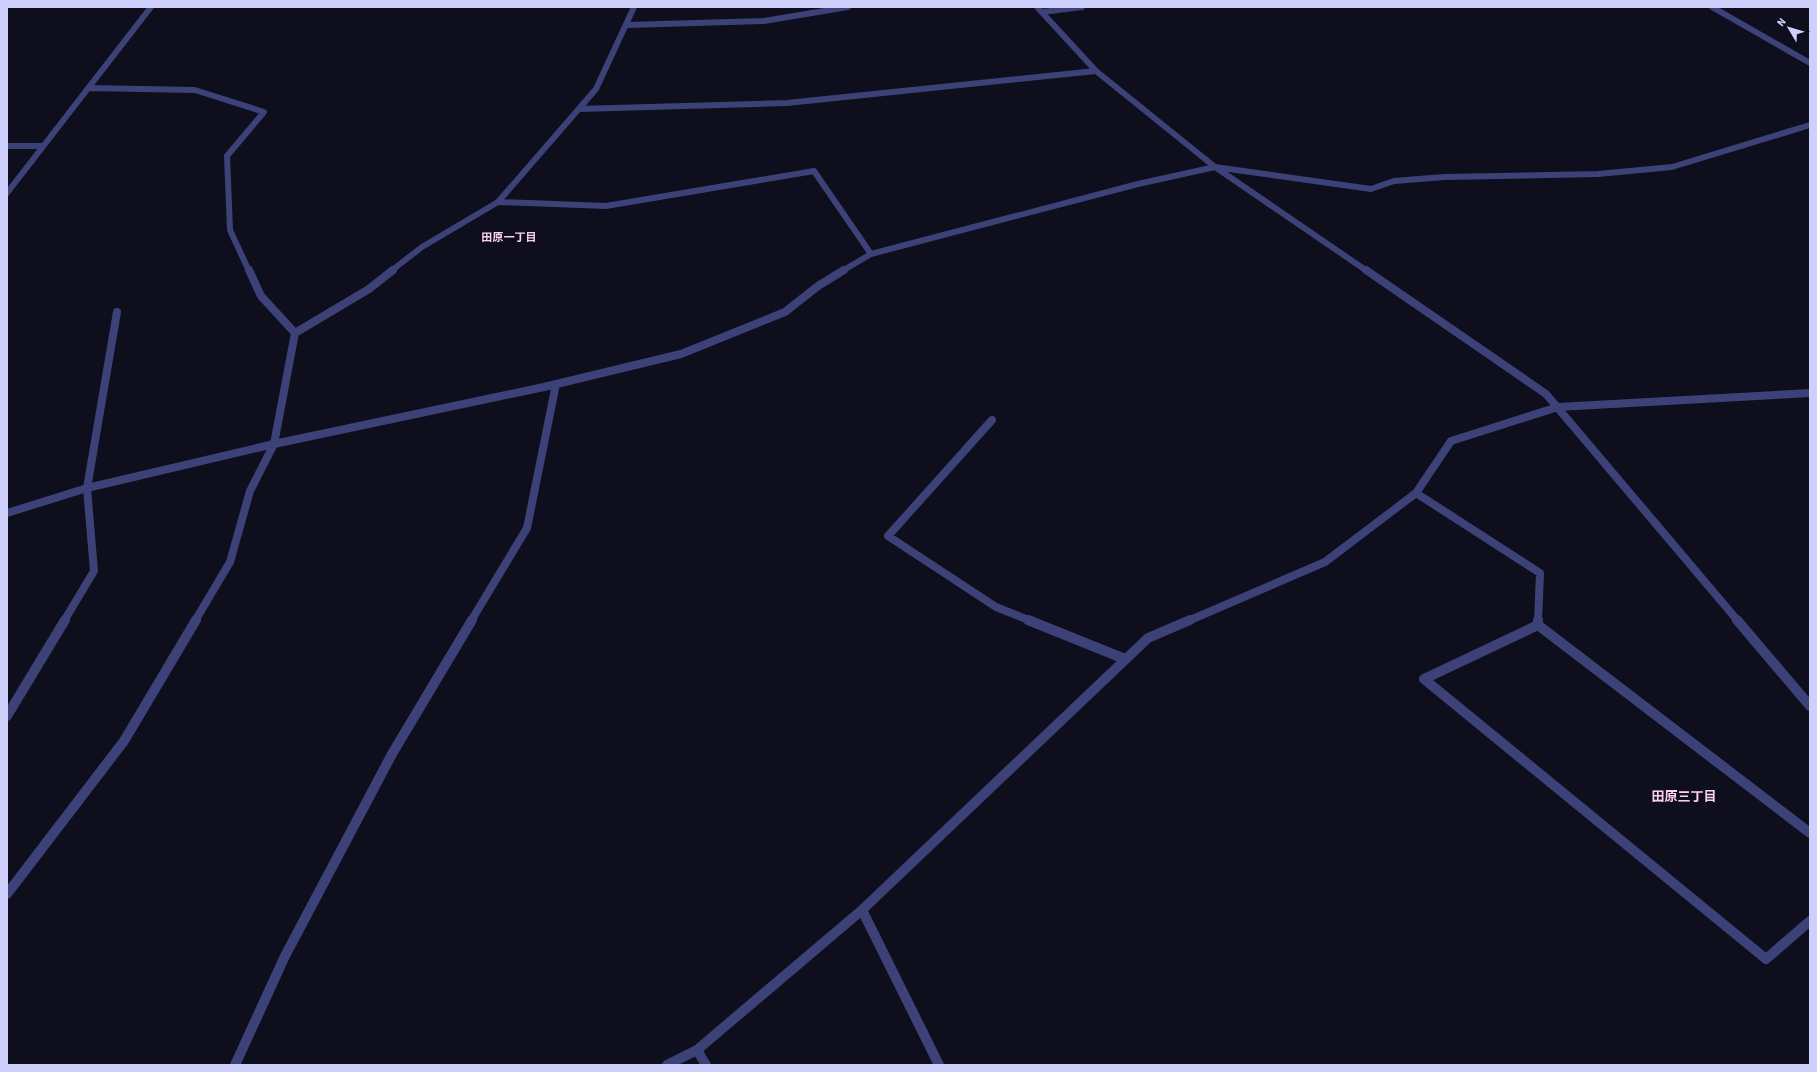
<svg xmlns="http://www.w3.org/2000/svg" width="1817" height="1072" font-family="'Source Sans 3','Noto Sans JP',sans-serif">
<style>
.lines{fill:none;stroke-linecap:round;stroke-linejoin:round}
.minor-far2{stroke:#3c4278;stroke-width:6}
.minor-far1{stroke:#3c4278;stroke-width:8}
.minor{stroke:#3c4278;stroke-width:10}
.labels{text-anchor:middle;stroke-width:4;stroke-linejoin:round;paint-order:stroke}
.far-neighbourhood-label{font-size:11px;font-weight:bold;fill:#fbd0f1;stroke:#0e0e1d}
.neighbourhood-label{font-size:13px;font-weight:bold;fill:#fbd0f1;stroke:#0e0e1d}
</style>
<rect width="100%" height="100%" fill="#0e0e1d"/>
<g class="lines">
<path class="minor-far2" d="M1037 7 1096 71 1215 167 1367 271
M1712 7 1810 63
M1042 12 1082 7
M627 25 764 21 848 7
M88 88 195 90 264 112 227 156 230 230 249 271
M579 109 787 103 1096 71
M7 146H43
M7 193 151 7
M498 202 606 206 814 171 871 254
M391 271 422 247 498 202 596 89 634 7
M842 271 871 254 1138 184 1215 167 1371 189 1394 181 1444 177 1598 174 1672 167 1810 125"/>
<path class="minor-far1" d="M249 270 261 296 295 333
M1366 270 1546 394 1738 621
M992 420 888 536 996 607 1031 621
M1416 493 1540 573 1538 621
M7 513 87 488 274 444 544 387 681 354 785 312 818 286 844 270
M64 621 94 571 87 488 117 312
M195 621 230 562 250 491 274 444 295 333 369 289 393 270
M471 621 527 528 556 384
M1188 621 1325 562 1416 493 1451 441 1558 407 1810 393"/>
<path class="minor" d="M1028 620 1125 659
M1737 620 1810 706
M1538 625V620
M1538 625 1424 679 1766 959 1810 921
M1538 625 1810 833
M7 716 65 620
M7 894 124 741 196 620
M862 910 939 1065
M697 1050 706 1065
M235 1065 285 956 392 754 472 620
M667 1065 697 1050 862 910 1148 638 1190 620"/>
</g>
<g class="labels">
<g class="far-neighbourhood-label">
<text x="509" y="241">田原一丁目</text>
</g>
<g class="neighbourhood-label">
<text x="1684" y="801">田原三丁目</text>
</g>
</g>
<rect width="1817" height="1072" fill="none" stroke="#cecffb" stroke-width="16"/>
<g transform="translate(1789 28) rotate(308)" stroke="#0e0e1d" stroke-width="3" paint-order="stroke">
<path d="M0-3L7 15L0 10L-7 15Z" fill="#cecffb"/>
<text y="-6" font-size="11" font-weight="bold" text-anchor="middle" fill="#cecffb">N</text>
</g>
</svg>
